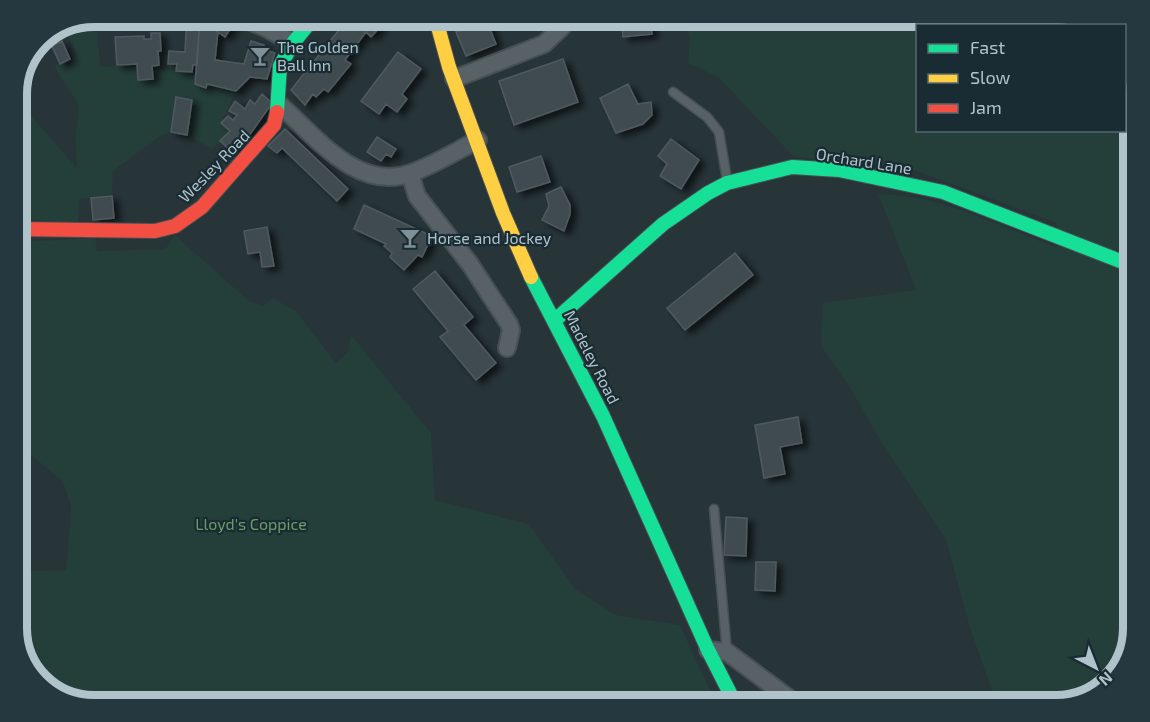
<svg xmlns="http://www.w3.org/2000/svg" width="1150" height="722" font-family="'Exo 2',sans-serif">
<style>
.green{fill:#243e3a}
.building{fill:#414b4f;stroke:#4f5a60;stroke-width:1.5;filter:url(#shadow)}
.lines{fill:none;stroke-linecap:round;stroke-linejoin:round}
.lane-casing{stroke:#464f52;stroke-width:11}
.street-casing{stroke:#464f52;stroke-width:20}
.fast-casing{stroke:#464f52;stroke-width:16}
.slow-casing{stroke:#464f52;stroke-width:16}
.jam-casing{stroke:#464f52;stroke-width:16}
.lane{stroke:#586266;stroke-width:8}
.street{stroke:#586266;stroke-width:16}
.fast{stroke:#16e098;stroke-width:14}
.slow{stroke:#ffcf43;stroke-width:14}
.jam{stroke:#f24e42;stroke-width:14}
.labels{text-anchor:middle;stroke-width:4.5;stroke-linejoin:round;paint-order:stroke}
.poi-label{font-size:16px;fill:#b0c2ca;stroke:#1a2c33;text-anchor:start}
.street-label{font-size:16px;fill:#b0c2ca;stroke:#1a2c33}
.park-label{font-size:16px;fill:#6a9e65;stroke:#1a2c33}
.rim{fill:none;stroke:#b0c2ca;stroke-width:8}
</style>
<defs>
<filter id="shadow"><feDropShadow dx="6" dy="4" stdDeviation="3" flood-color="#0009"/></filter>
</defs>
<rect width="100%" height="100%" fill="#273438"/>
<path class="green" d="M1056 16 1086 25 918 26V130H1124L1125 60 1133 89V629L1121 671 1095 695 1057 705H997L969 625 946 540 880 440 850 388 821 346 822 303 916 290 878 194C935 193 1002 227 1055 247L1057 223 916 171 877 164 794 157 719 78 688 63 690 39 684 17Z
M79 23H97L100 67 137 64 138 80 152 79V66L158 51H161L160 69 196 73 206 88 207 84 236 91 221 123 230 131 212 149 187 135 192 100 176 97 171 132 162 135 113 171 112 196 79 199 78 225 17 218V105L27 111 77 168 75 140 79 106 54 66 77 56 65 29Z
M175 235 249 301 263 306 272 298 296 311 336 363 348 352 351 335 431 433 435 500 529 524 575 589 616 615 680 625 717 705H94L51 693 27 667 17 633V571L66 570 71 506 63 482 17 443V242L95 238 97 251 165 249Z"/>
<path class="building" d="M187 16H200L197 65H193L192 72 176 71 177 64H168L169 51 185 52Z
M200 16H221L233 25 225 37 200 20Z
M350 16H370L381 26 371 37 366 32 345 60 351 64 328 92 324 89 316 97 313 94 305 105 291 90Z
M621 16H650L652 34 623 37Z
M200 20 218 31 215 60 244 64 251 41 264 45 263 49 275 53 267 79 250 77 236 91 207 84 206 88 195 84Z
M487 21 496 44 466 56 456 32Z
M151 33H160L161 51H158L159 65 152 66 153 79 138 80 137 64 117 65 115 37 144 36V39H151Z
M62 41 70 59 60 64 52 46Z
M398 52 421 69 402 94 407 99 397 112 386 104 379 114 361 101Z
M563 59 578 102 514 125 499 81Z
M628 84 638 104 651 102 652 115 643 124 616 133 600 98Z
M262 94 272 103 251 133 232 152 220 141 230 131 221 123 228 116 233 120 237 115 229 111 235 101 245 109 250 100 255 104Z
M176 97 192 100 187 135 171 132Z
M285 129 348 189 337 201 282 148 277 153 268 146Z
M377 137 396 149 391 157 386 154 381 161 367 152Z
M671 139 699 160 681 189 660 176 667 164 658 156Z
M541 156 550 182 517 192 509 167Z
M561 187 570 205V214L564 231 542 220 549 206 546 194Z
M112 196 114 218 93 220 91 198Z
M364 205 432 236 422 257 418 255 404 270 390 257 392 253 384 246 386 244 354 229Z
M267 227 274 266 262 267 260 252 248 254 244 231Z
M735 253 753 275 685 330 667 308Z
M435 271 473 317 464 325 496 363 476 380 440 337 448 331 413 289Z
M798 417 802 443 780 447 785 474 764 478 755 425Z
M726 517 747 518 746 556 724 555Z
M756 562H776L775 591 755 590Z
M940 697 977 703 976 705H938Z"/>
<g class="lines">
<g class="lane-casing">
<path id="lane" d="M673 92 707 117 719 132 727 180
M17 428 22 435
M714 509 727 652"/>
</g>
<g class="street-casing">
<path id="street" d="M237 16 266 28 293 43
M454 79 544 44 562 27 564 16
M279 104C314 135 358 193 411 173 434 165 456 151 478 140
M410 174 417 196 470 264 509 324 511 330 507 348
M708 650 727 652 798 705"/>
</g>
<g class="fast-casing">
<path id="fast" d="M277 112 280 66 293 43 315 16
M531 277 603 416 708 650 736 705
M554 321 663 224 708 193 727 183 792 167 839 170 943 192 1133 266"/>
</g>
<g class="slow-casing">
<path id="slow" d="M435 16 449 67 503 213 531 277"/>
</g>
<g class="jam-casing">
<path id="jam" d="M17 229 155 231 175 226 202 207 274 125 277 112"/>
</g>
<use href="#lane" class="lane"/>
<use href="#street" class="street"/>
<use href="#fast" class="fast"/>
<use href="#slow" class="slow"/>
<use href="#jam" class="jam"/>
</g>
<defs>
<g id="bar-bare" transform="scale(1.62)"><path d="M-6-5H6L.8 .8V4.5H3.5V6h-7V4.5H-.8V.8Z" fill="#809097" stroke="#1a2c33" stroke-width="2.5" paint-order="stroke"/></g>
</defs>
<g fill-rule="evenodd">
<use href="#bar-bare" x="260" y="56"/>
<use href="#bar-bare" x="410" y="238"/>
</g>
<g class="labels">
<g class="poi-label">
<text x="277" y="53">The Golden<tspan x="277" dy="18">Ball Inn</tspan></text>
<text x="427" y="244">Horse and Jockey</text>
</g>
<g class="street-label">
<text transform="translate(864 161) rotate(9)" y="6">Orchard Lane</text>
<text transform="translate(214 166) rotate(-46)" y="6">Wesley Road</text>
<text transform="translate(592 357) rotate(63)" y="6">Madeley Road</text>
</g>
<g class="park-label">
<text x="251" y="530">Lloyd's Coppice</text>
</g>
</g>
<path d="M0 0H1150V722H0ZM94 27H1056A67 67 0 0 1 1123 94V628A67 67 0 0 1 1056 695H94A67 67 0 0 1 27 628V94A67 67 0 0 1 94 27Z" fill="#26383f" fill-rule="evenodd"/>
<path class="rim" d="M94 27H1056A67 67 0 0 1 1123 94V628A67 67 0 0 1 1056 695H94A67 67 0 0 1 27 628V94A67 67 0 0 1 94 27Z"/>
<rect x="916" y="24" width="210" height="108" fill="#1a2c33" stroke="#56686f" stroke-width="1.5"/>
<rect x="928" y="44" width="30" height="9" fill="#16e098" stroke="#56686f" stroke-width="1.5"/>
<text x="970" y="54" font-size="18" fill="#b0c2ca">Fast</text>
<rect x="928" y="74" width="30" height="9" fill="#ffcf43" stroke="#56686f" stroke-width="1.5"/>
<text x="970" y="84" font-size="18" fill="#b0c2ca">Slow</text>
<rect x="928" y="104" width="30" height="9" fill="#f24e42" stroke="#56686f" stroke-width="1.5"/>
<text x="970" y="114" font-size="18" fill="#b0c2ca">Jam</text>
<g transform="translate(1096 668) rotate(138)" stroke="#1a2c33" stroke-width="4.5" paint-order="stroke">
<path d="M0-4.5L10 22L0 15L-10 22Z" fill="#b0c2ca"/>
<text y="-9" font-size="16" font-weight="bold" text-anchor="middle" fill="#b0c2ca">N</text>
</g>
</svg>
